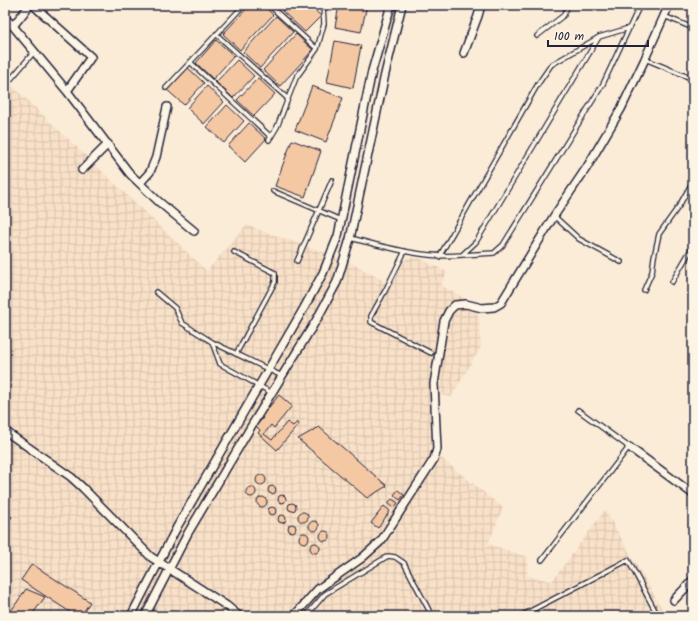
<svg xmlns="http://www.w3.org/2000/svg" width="698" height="621" font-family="Kalam,sans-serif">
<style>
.industrial{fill:url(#industrial-grid)}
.building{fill:#f5c8a4;stroke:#22223b}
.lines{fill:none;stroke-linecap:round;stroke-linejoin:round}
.lane-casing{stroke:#22223b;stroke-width:6}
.street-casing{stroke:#22223b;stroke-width:10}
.lane{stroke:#fcf5e5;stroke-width:3.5}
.street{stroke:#fcf5e5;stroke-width:7}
</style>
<defs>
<pattern id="industrial-grid" width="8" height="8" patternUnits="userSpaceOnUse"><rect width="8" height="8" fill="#f9e1c8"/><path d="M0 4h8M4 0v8" fill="none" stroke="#d5c1ad"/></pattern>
</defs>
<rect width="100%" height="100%" fill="#fbecd8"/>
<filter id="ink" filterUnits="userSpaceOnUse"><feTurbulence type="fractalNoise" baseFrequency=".025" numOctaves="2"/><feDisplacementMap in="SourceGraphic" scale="8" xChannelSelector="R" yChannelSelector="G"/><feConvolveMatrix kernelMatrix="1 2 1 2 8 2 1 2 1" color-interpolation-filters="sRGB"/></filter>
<g filter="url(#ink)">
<path class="industrial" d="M5 79 207 271 246 225 348 261 391 285 407 257 421 259 447 272 441 285 466 299 479 317 481 347 451 397 440 395V457L503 508 488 544 528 557 527 576 552 581 605 510 661 607 675 616H5Z"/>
<path class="building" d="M250 5H263L273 15 240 50 223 34Z
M288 5H309L321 16 305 32 282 11Z
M339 5H367L361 32 335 27Z
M276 16 293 32 260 68 243 52Z
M296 34 313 50 280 86 263 70Z
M216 40 234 56 213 79 196 63Z
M335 41 361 46 353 88 327 82Z
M237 60 254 76 233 98 216 82Z
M187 67 204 83 184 105 166 89Z
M258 78 275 94 254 116 237 100Z
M207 86 224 102 204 124 187 108Z
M312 86 343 98 326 142 295 130Z
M227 105 244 121 224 143 207 127Z
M249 123 266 139 245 162 228 146Z
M292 140 321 151 305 197 275 186Z
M279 395 292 406 274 428 271 425 264 434 272 440 287 422 293 426 297 422 299 424 277 450 258 433 260 430 256 426 263 418 261 417Z
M319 427 387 486 367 498 298 439Z
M256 480a5 5 0 1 1 10 0a5 5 0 1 1-10 0Z
M268 490a4 4 0 1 1 8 0a4 4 0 1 1-8 0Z
M246 492a5 5 0 1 1 10 0a5 5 0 1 1-10 0Z
M398 490 404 495 400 500 394 495Z
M278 499a4 4 0 1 1 8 0a4 4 0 1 1-8 0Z
M257 502a5 5 0 1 1 10 0a5 5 0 1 1-10 0Z
M392 499 398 503 394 508 388 503Z
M288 507a4 4 0 1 1 8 0a4 4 0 1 1-8 0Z
M384 506 390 511 378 528 371 523Z
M268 511a4 4 0 1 1 8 0a4 4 0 1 1-8 0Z
M5 511 12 517 5 525Z
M298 517a5 5 0 1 1 10 0a5 5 0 1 1-10 0Z
M278 519a4 4 0 1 1 8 0a4 4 0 1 1-8 0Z
M309 526a5 5 0 1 1 10 0a5 5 0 1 1-10 0Z
M288 528a4 4 0 1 1 8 0a4 4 0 1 1-8 0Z
M320 536a5 5 0 1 1 10 0a5 5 0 1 1-10 0Z
M299 538a5 5 0 1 1 10 0a5 5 0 1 1-10 0Z
M310 548a5 5 0 1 1 10 0a5 5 0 1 1-10 0Z
M32 564 90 602 81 616H76L21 580Z
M26 589 45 597 31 616H11L9 614Z"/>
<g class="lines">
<g class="lane-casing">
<path id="lane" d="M269 5 317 49
M664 16 693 28
M216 34 287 98
M537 36 564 15 568 5
M645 59 693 79
M190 62 271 137
M690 78 693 72
M5 86 34 52
M166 88 244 5
M269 140 277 127 296 78 317 49 324 24 323 5
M273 191 341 220
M554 216 579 239 621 262
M350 238C387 247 424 259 462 255L476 242 599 37
M405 251 385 291 371 316V322L431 353
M234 252 275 273V282L236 354
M462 255 494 253 503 245 603 84 640 5
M439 257 538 84 551 65 599 37 629 28
M297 261 332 180
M672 282 693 246
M644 290 652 272 654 257 659 234 679 206 693 181
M156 292 175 308 182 323 212 342 282 376
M212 342 220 364 272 393
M542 560 629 447 578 410
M306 616 325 594 388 556 395 557 404 563 432 616
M521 616 628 560 658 616"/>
</g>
<g class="street-casing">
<path id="street" d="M33 5 91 57 67 91
M5 18 13 26 67 91 130 174 158 201 194 231
M13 26 30 5
M464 53 478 16 481 5
M82 170 108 144
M140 183 150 172 156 157 167 107
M5 431 71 477 83 488 151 557 227 606 239 616
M629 447 693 494
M674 600 693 580
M131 616 177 527 304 308 323 273 338 236 372 71 391 5
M145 616 188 533 252 425 317 319 337 282 350 239 385 74 402 5
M294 616 318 589 362 558 381 541 434 459 437 449 434 384 444 321 449 311 455 305 466 304 482 308 494 307 501 303 554 216 587 167 621 109 644 61 669 5"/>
</g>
<use href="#lane" class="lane"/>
<use href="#street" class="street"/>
</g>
</g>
<rect width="698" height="621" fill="none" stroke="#fcf5e5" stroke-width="20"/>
<rect x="10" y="10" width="678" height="601" fill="none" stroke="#22223b" stroke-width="1.5" filter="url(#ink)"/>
<path d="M548 40v6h100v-6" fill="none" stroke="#22223b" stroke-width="2"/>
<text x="554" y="40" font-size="12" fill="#22223b" stroke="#fcf5e5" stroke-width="3" paint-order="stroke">100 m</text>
</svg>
